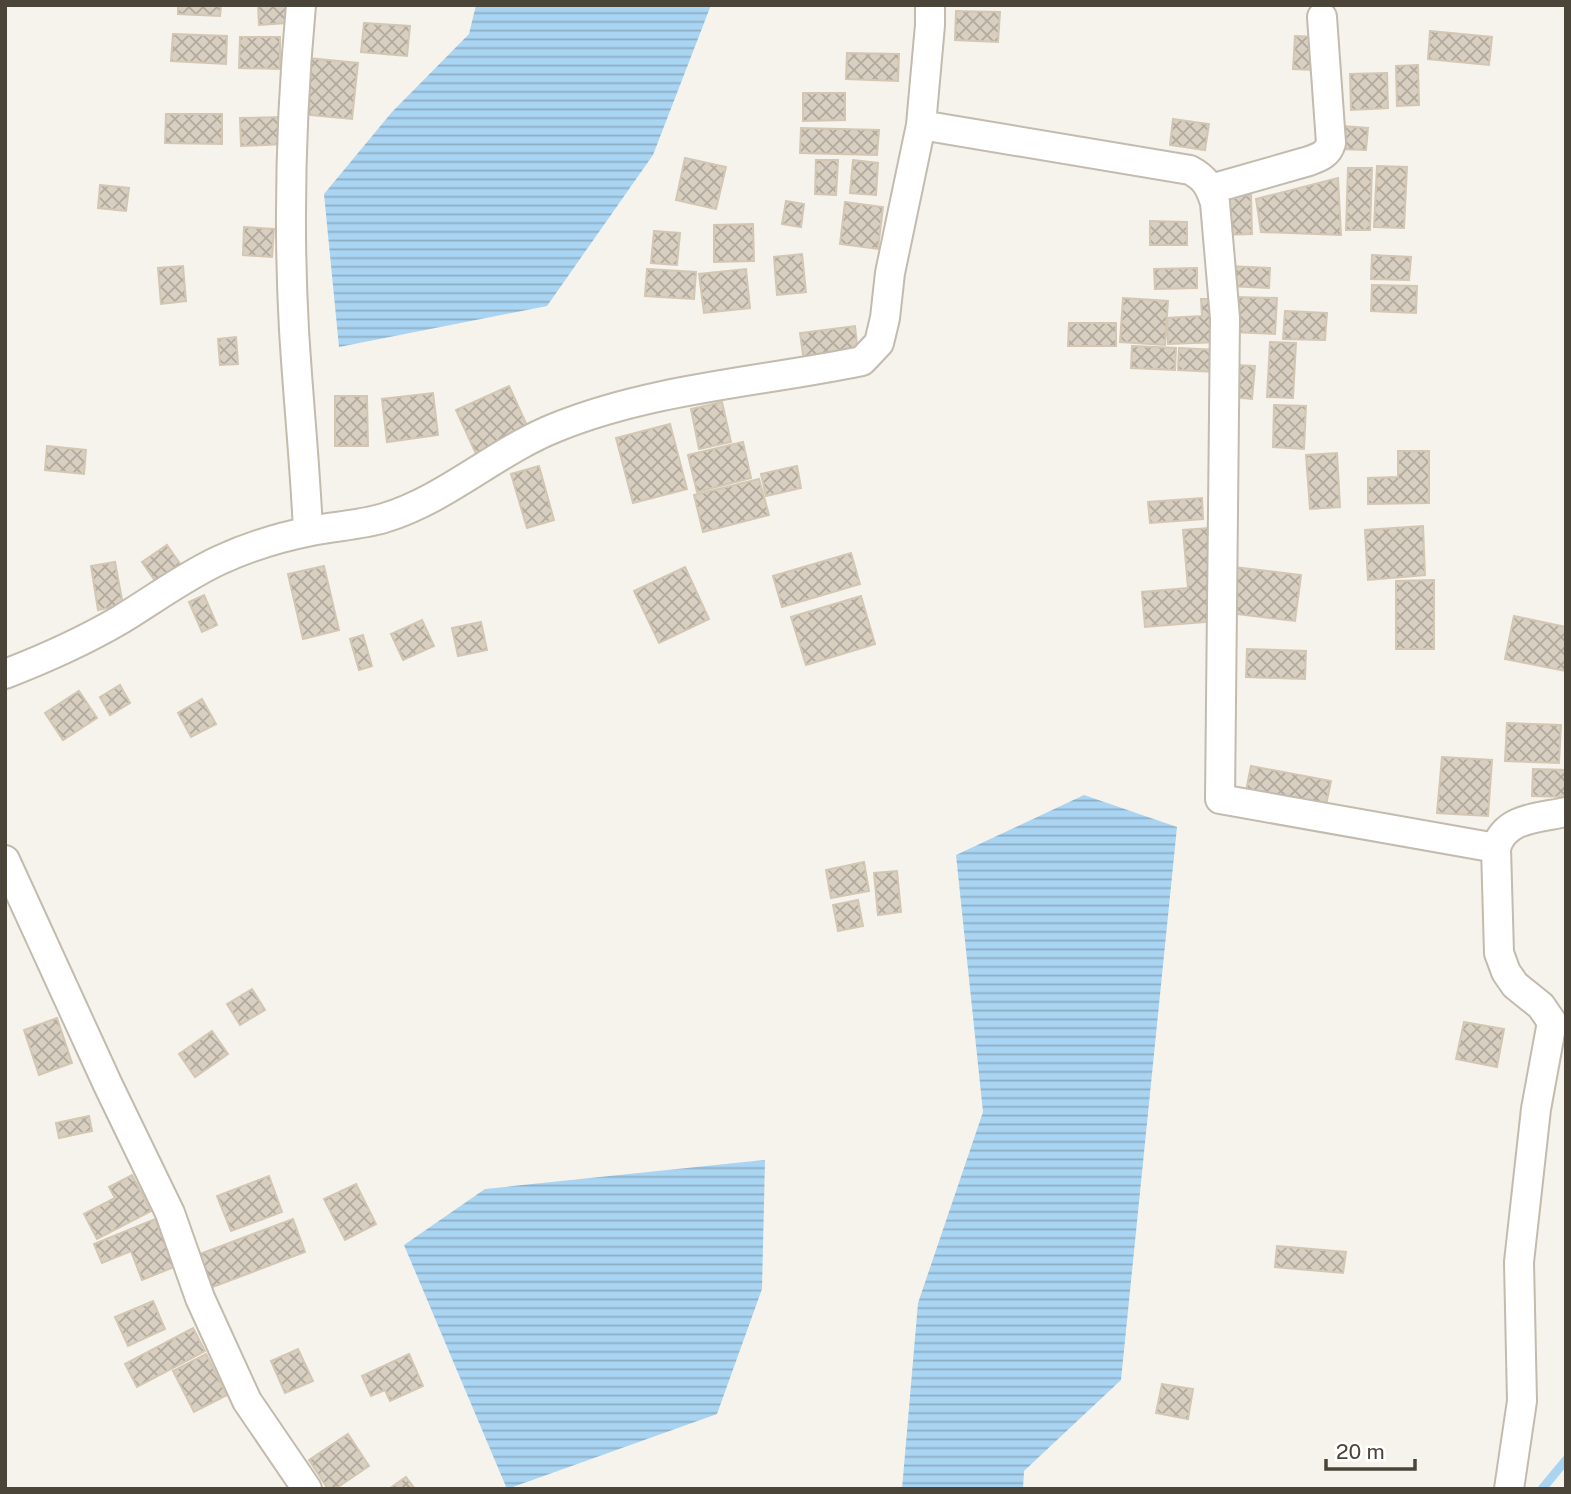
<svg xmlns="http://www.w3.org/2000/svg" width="1571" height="1494" font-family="'Public Sans',sans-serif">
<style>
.water{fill:url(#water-rules)}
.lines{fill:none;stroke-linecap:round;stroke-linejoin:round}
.stream{stroke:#a9d4f2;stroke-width:9}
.building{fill:url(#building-cross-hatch);stroke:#d3c7b4;stroke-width:2}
.minor-casing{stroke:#c2bbae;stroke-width:32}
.minor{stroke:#fff;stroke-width:28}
</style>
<defs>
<pattern id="water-rules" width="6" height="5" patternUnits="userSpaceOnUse" patternTransform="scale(1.75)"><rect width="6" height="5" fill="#a9d4f2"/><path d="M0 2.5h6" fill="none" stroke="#8caec5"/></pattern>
<pattern id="building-cross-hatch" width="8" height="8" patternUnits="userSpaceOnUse" patternTransform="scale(1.75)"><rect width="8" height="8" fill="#d8cfc1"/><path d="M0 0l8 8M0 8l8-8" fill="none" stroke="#b1aa9e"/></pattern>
</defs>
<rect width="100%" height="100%" fill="#f6f3ec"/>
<path class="water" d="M476 5H711L653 155 547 306 339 347 324 194 392 112 469 34Z
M1084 795 1177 827 1121 1380 1024 1471 1023 1489H902L918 1303 983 1112 956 855Z
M765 1160 762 1289 717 1414 507 1489 404 1245 485 1189Z"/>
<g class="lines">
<path class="stream" d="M1542 1489 1566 1460"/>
</g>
<path class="building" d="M178 5H221L220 16 178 14Z
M258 5H286L287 23 259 25Z
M956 11 1000 12 998 42 955 40Z
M364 23 410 26 407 56 361 52Z
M1430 31 1492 37 1489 65 1428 59Z
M173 34 227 36 226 64 171 61Z
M1295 36 1317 37 1315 70 1293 69Z
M240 37H280V69L239 68Z
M847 53 899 54 898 81 846 79Z
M308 58 358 63 352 119 301 114Z
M1418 65 1419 105 1397 106 1396 66Z
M1387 73 1388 108 1351 110 1350 74Z
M803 93H845V120L803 121Z
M166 114H222V144L165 143Z
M283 117 284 144 241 146 240 118Z
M1173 119 1209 124 1205 150 1170 145Z
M1341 126 1368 128 1366 150 1339 149Z
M801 128 879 130 877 155 800 153Z
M685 158 726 167 716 209 676 200Z
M816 160H838L836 195 815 194Z
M853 160 878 163 876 195 850 193Z
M1377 166 1407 167 1404 228 1374 227Z
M1348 168H1372L1370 230H1346Z
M1338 178 1341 235 1261 232 1256 199Z
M100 185 129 188 126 211 98 208Z
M1251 195 1252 234 1221 235 1220 196Z
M786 201 804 204 801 227 782 224Z
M845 202 883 207 878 249 840 244Z
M1150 221 1187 222V245H1150Z
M753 224 754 261 714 262V225Z
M244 227 274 229 272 257 243 255Z
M654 231 680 233 677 265 651 263Z
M802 254 806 292 777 295 774 257Z
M1372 255 1411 257 1409 280 1371 279Z
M183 266 186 301 161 304 158 268Z
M1227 266 1270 268 1269 288 1226 286Z
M1197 268V288L1155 289 1154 269Z
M647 269 696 272 694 299 645 296Z
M746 269 750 308 704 313 699 274Z
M1372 285 1417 286 1416 313 1371 311Z
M1234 297 1277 298 1275 334 1232 332Z
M1123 298 1168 301 1165 345 1120 342Z
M1201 299H1219L1220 342 1168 344 1167 318 1202 316Z
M1285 311 1327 313 1325 340 1283 339Z
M1069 323H1116V346H1068Z
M855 326 858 355 804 362 800 333Z
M236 337 238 364 220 365 218 339Z
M1270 342 1296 343 1293 398 1267 397Z
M1132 346 1176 348 1175 370 1131 368Z
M1179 348 1217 350 1216 372 1178 370Z
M1235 365 1255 366 1252 399 1232 397Z
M509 386 529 430 476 454 456 410Z
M433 393 438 435 387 442 382 399Z
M335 396H367L368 446H335Z
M722 402 731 442 699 449 691 409Z
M1274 405 1306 406 1304 449 1273 447Z
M670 424 687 489 633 503 616 438Z
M743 442 751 478 697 492 688 455Z
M47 446 86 450 84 474 45 470Z
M1398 451H1429V503L1368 504V478L1398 477Z
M1337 453 1340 507 1310 509 1306 455Z
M539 466 554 520 527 528 511 474Z
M797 466 801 488 766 496 761 474Z
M759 479 769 515 703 532 694 495Z
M1202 498 1203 519 1150 523 1148 502Z
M1423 526 1425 575 1368 580 1365 530Z
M1209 528 1216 621 1145 627 1142 592 1188 588 1183 530Z
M167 545 183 568 158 585 142 562Z
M851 553 860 584 782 607 773 576Z
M115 562 123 605 98 610 91 566Z
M324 566 339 630 303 639 288 574Z
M685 567 709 619 659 643 634 591Z
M1234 567 1301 575 1295 621 1228 613Z
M1434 580V649H1396V581Z
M204 595 217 625 202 632 189 602Z
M861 596 875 644 806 665 791 617Z
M1514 616 1566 627V671L1505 659Z
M422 620 434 646 403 660 391 634Z
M481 622 487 650 458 656 452 628Z
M363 635 372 666 359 670 350 639Z
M1247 649 1306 651 1305 679 1246 677Z
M120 685 130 703 110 715 100 697Z
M79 691 97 718 63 740 45 713Z
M202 699 216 724 191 737 178 713Z
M1507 723 1561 725 1559 763 1505 761Z
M1442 757 1492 760 1488 816 1437 813Z
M1251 766 1331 781 1325 810 1245 796Z
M1533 769 1566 770V797L1532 796Z
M864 862 869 891 831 898 826 870Z
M897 871 901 912 878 915 874 873Z
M858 900 863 926 838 931 833 905Z
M252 989 265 1010 240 1025 227 1004Z
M57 1018 72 1063 39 1075 24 1030Z
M1464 1022 1504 1029 1497 1067 1456 1059Z
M212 1031 228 1054 195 1077 179 1054Z
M89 1116 92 1131 59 1138 56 1123Z
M132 1175 151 1211 97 1239 84 1214 115 1198 109 1187Z
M269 1176 282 1212 231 1231 217 1196Z
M356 1184 376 1224 345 1240 324 1199Z
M155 1219 174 1267 142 1280 131 1251 102 1263 94 1244Z
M293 1219 305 1252 210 1288 197 1255Z
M1277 1246 1346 1252 1343 1273 1275 1267Z
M153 1301 165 1329 128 1346 115 1317Z
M193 1328 205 1351 137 1387 125 1364Z
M298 1349 313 1381 285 1393 271 1361Z
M206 1354 227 1395 194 1412 173 1371Z
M409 1354 423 1386 390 1401 385 1390 371 1396 362 1376Z
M1162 1384 1193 1389 1188 1419 1156 1413Z
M348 1434 369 1466 335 1489H328L309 1460Z
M406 1477 415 1489H389Z"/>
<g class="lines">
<g class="minor-casing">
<path id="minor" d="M301 5C291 113 288 221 294 330 298 397 305 464 308 531
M921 125 1190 170C1205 178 1210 186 1215 203L1225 318 1220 799 1496 848
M1211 189 1309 161C1320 157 1328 154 1331 143L1322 17
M5 674C44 659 84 641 120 620 153 600 185 576 220 560 248 547 281 537 311 531 335 526 361 525 384 518 447 499 496 451 557 427 654 388 761 382 862 361L879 343 885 318 890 273 921 125 930 25V5
M5 860 108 1085 170 1213 200 1298 247 1401 307 1489
M1509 1489 1522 1401 1519 1262 1536 1109 1552 1022 1541 1006 1515 985 1506 972 1499 953 1496 848C1505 817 1539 818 1566 812"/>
</g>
<use href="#minor" class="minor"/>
</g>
<rect width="1571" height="1494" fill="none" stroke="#4b4439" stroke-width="14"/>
<path d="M1326 1459v10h89v-10" fill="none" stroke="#4b4439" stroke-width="3.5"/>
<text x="1336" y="1459" font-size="21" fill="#4b4439" stroke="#ffffff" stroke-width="5" paint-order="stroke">20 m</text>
</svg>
